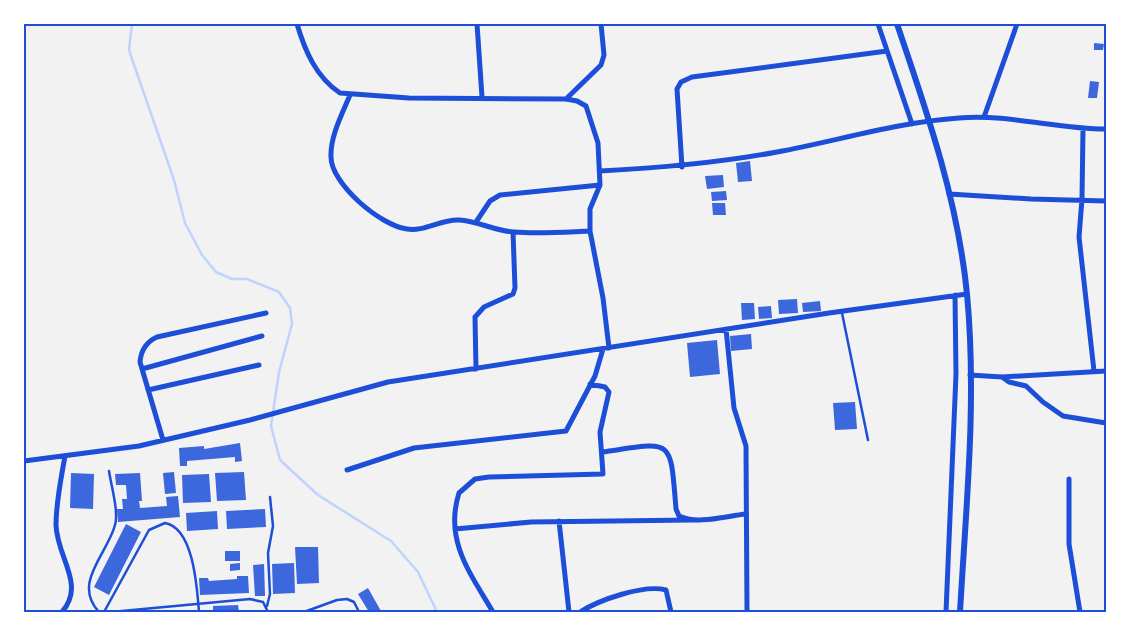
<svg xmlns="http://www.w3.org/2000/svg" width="1130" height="636" font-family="Jost,sans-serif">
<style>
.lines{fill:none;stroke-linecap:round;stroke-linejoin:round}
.stream{stroke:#bfd3fe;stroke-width:2.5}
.building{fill:#3d67dc}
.service{stroke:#1d4ed8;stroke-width:2.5}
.minor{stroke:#1d4ed8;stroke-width:5}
.tertiary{stroke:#1d4ed8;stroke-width:6}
.neatline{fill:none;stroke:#1d4ed8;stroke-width:2}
</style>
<rect width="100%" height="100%" fill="#f2f2f2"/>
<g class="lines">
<path class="stream" d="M132 24 129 49 131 56 174 180 185 223 202 255 216 272 232 279H247L279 292 290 308 292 324 279 372 271 426 280 460 318 495 391 541 418 572 437 612"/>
</g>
<path class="building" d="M1094 43 1104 44 1103 50H1094Z
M1090 81 1099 82 1097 98H1088Z
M750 161 752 181 738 182 736 163Z
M723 175 724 187 707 189 705 176Z
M726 191 727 200 712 201 711 192Z
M712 203H725L726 215H713Z
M797 299 798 313 779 314 778 300Z
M820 301 821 311 803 312 802 303Z
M741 303H754L755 319 742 320Z
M771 306 772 318 759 319 758 307Z
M751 334 752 349 731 351 730 336Z
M717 340 720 374 690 377 687 343Z
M855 402 857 429 835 430 833 403Z
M240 443 242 461 235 462V457L187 461V466H180L179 448 204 446V449Z
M174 472 176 493 165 494 163 473Z
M244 472 246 500 217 501 215 473Z
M71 473 94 474 93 509 70 508Z
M140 473 142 501H139L140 508 167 506 166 497 178 496 180 517 118 522 117 509H123L122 499H127L126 485H116L115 474Z
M209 474 211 502 183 503 182 475Z
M265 509 266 527 227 529 226 511Z
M217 511 218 529 187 531 186 513Z
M126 524 141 532 109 595 94 587Z
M295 547H318L319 583 297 584Z
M225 551H240V561H225Z
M240 563V570L230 571V564Z
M294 563 295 593 273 594 272 564Z
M264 564 265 596H255L253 565Z
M237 576H248L249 593 200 595 199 578H208L209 581 237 579Z
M368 588 381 611 379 612H369L358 594Z
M238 605 239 612H213V606Z"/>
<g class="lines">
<path class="service" d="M842 313 868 440
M267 606 270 594 268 553 273 526 270 497
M99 612C72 583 107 555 115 525 119 512 111 485 109 471
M104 612 149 530 165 523C194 528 197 589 199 612
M111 612 250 599 263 602 268 612
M304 612 337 600 347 599 354 602 359 612"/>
<path class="minor" d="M297 24C305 51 316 77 340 93L409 98 566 99 577 101 586 106 598 143 600 185 590 209V231L603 298 609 348
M477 24 482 97
M878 24 912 124
M350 95C342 114 330 137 331 157 331 184 381 226 407 229 424 232 441 219 459 220 478 221 495 231 514 232 539 234 565 232 590 231
M566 99 601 65 604 55 601 24
M984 117 1017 24
M1083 129 1082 199 1079 237 1094 371
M682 167 677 89 681 82 692 77 887 51
M600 171C660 168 718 163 777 152 837 141 898 122 959 118 1009 114 1057 129 1106 129
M949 194 1031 199 1106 201
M476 222 490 201 500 195 600 185
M726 329 734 408 746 446 747 612
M142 369 262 336
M476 369 475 317 484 307 513 294 515 288 513 232
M970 375 1002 377 1106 371
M1002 377 1009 382 1026 386 1043 402 1063 416 1106 423
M148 390 259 365
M163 440 140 362C141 350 146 342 157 337L266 313
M602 452C674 442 670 436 676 509L679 516C697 525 726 516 746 514
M24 461 139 446 250 420 388 382 829 313 967 294
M347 470 414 448 566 431 595 376 603 349
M1069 479V544L1080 612
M559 521 569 612
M455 529 531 522 693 520
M62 612C86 584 57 558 56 525 56 502 61 479 65 456
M493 612C470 573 444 540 459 493L475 479 489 477 603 474 600 432 609 392 605 387 590 384
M580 612C599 600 644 584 666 590L671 612
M946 612 956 374 955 295"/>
<path class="tertiary" d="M897 24C927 112 958 201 967 294 977 400 966 507 960 612"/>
</g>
<rect width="1130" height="636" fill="none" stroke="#ffffff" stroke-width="50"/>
<rect x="25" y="25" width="1080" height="586" class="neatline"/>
</svg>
